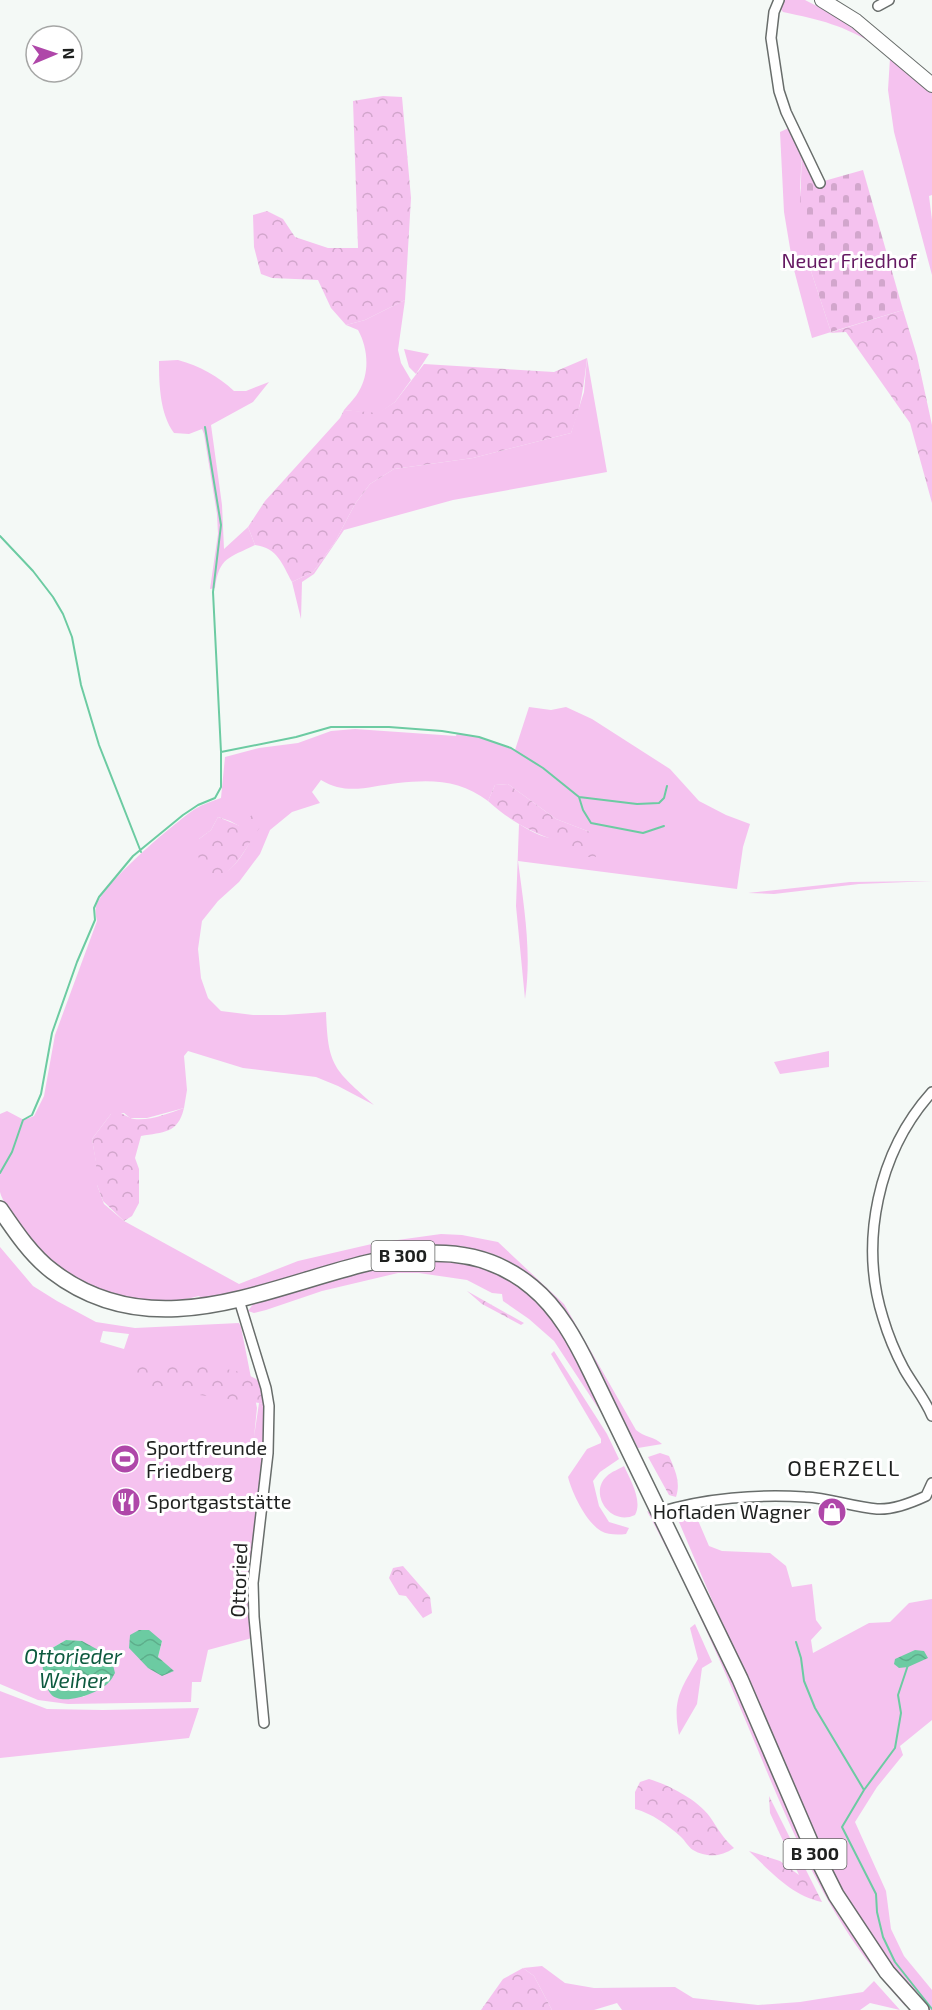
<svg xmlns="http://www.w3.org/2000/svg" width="932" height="2010" font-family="'Exo 2',sans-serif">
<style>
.grass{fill:#f5c2ef;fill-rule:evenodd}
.forest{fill:url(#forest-crowns)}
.cemetery{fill:url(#cemetery-stones)}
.water{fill:url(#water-waves)}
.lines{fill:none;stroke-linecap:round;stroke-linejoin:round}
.stream{stroke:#6ccba2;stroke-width:2}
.minor-casing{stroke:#686d6b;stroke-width:12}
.secondary-casing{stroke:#686d6b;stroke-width:16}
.primary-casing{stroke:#686d6b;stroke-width:18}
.minor{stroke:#fff;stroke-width:9}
.secondary{stroke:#fff;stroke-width:14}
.primary{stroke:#fff;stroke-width:15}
.labels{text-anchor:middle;stroke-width:6;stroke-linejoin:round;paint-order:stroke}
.shield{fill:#fff;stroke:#626362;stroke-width:1.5}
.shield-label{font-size:18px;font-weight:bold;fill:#1e201f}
.park-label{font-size:20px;fill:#651962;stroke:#fff}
.poi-label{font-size:20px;fill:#1e201f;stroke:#fff;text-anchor:start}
.street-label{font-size:20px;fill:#1e201f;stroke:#fff}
.water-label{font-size:21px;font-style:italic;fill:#0d5a3f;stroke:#fff}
.quarter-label{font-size:22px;letter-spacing:1.5px;fill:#1e201f;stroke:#fff}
</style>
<defs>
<pattern id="forest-crowns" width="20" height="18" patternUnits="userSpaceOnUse" patternTransform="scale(1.5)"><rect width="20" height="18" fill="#f5c2ef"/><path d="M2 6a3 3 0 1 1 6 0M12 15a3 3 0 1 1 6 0" fill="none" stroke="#d2a6cc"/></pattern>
<pattern id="cemetery-stones" width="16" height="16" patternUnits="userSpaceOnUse" patternTransform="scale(1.5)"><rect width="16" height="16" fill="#f5c2ef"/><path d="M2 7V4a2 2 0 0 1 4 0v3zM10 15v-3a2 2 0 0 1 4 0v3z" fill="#d2a6cc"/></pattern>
<pattern id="water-waves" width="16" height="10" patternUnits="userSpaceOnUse" patternTransform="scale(1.5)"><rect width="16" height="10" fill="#6ccba2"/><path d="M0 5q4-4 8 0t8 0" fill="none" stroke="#5dae8b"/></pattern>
</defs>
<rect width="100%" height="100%" fill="#f4f9f6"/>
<path class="grass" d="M774 0H805L834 15 877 46C843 25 821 20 783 12Z
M890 58 932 92V195L929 196 932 220V275L894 132 888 90Z
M791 127 802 151 800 188 808 262 831 332 812 338 793 266 784 212 780 132Z
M405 300 398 350 401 363 411 380 395 402 378 414 344 410C349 404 356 397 359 391 370 372 368 348 358 330L346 325 365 320Z
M404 349 429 354 416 374 409 367Z
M587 358 607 472 453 500 344 530 314 574 302 582 301 619 292 582 313 572 335 542 355 504 370 484 394 469 473 458 571 433 584 392Z
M178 360C200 366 218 376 234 391H246L269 382 253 402 211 425 222 505 224 549 248 527 255 545C229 558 219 557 215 588L210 589 218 534 217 514 204 434 202 429 189 434 174 433C160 414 159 385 159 361Z
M529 707 551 710 566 707 592 719 670 769 699 801 726 815 750 824 743 847 737 889 518 861C524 907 532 953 525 999L516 906 519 824C550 843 557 841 590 832L556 819 508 784 495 785 488 801C461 780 432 779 398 783 370 786 347 796 321 780L312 792 320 803 292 812 270 830 260 854 239 882 218 901 202 921 198 949 201 978 208 998 221 1011 253 1015H284L326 1012C328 1067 334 1069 374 1105L338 1086 316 1077 243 1068 188 1051 184 1056 187 1090 184 1108 147 1118H130L124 1113 111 1114 92 1139 97 1167V1185L104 1204 124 1221 239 1284 298 1261 376 1243 441 1234 462 1235 498 1242 564 1304 636 1430C644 1437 655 1437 662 1444L638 1448 598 1370 536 1284 507 1260 490 1253 461 1246H430L393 1251 205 1302 199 1296C131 1315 52 1278 16 1220 11 1212 2 1201 0 1192 0 1185 0 1177 0 1169 0 1151 0 1133 0 1114L7 1111 24 1120 34 1116 44 1096 55 1035 97 921C96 917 95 911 96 907 102 884 173 824 195 809 203 804 213 801 221 798L225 757 259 748 298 743 331 731 355 729 456 736 457 733 479 737 515 750ZM218 817 230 821 254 834C244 853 238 865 219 877L199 839 211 830Z
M932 881 859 884 774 894 748 893 850 882Z
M829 1051V1067L780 1074 774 1062Z
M0 1247 33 1286 57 1301 96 1322 135 1328 239 1323 241 1327 257 1408 254 1437 259 1403 266 1404 267 1433 252 1638 208 1650 201 1682H192L191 1702 68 1704 38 1700 0 1684ZM103 1331 129 1334 124 1349 100 1342ZM130 1635 162 1641 158 1657 173 1672ZM66 1640 82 1641 110 1682 83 1697 47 1651Z
M431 1258 480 1264 528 1291 549 1314 571 1343 622 1450 602 1414 554 1341 529 1319 503 1301 502 1294 492 1293 467 1280 419 1273H398L322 1291 266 1310 254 1313 248 1311 253 1304 395 1263Z
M554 1351 607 1434 619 1459 600 1472 593 1481 599 1506 609 1522 629 1528 626 1534C618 1535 608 1535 601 1531 586 1522 572 1493 568 1477L587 1449 601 1443V1439L551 1354Z
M624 1466C630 1479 643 1501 635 1515 610 1527 588 1493 607 1476 611 1472 619 1469 624 1466Z
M647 1511 651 1513 668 1542 742 1700 806 1849 909 2005 905 2006C883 1981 862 1956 844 1927 800 1858 771 1780 739 1705 711 1639 681 1574 647 1511Z
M694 1511 709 1546 722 1551 770 1553 786 1566 792 1587 812 1584 816 1620 822 1628 811 1640 813 1653 869 1623 890 1622 909 1603 932 1599V1720L900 1746 903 1755 877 1787 855 1822 886 1891 891 1929 904 1956 932 1990V2010H927L891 1965 841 1890 804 1818 679 1522 677 1516 681 1512Z
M695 1624 712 1662 702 1668 697 1704 679 1735C672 1699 681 1689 698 1659L690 1628Z
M0 1691 47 1709 103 1710 199 1708 189 1738 0 1758Z
M542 1966 565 1983 594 1988 675 1987 693 1998 758 2005 800 2002 863 1992 874 1981 900 2010 870 2003 860 2010H622L617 2003 594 2010H552L534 1976 523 1968Z"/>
<path class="forest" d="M383 96 402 97 411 198 405 300 365 320 346 325 331 308 318 280 272 278 261 274 254 247 253 215 267 211 283 219 295 237 328 248H358L353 101Z
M903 310 917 356 932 425V503L910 423 846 332 829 333Z
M587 358C584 384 581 409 571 433L473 458 394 469 370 484 355 504 335 542 313 572 292 582C282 564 278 548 255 545L248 527 265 501 340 418 344 410 378 413 395 402 424 364 554 372Z
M508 784 556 819 590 832 596 857H568L558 841C530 832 509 820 488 801L495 785Z
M256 811 265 821C247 842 243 862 219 878L203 870 197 853 199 839 211 830 218 817 240 826Z
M184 1108C178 1134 163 1132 141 1136L135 1158 139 1169V1203L132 1216 124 1221 103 1201 97 1185 96 1163 92 1139 111 1114 116 1111C123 1113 128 1118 134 1119 151 1121 169 1113 184 1108Z
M467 1291 524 1323 521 1325 482 1304Z
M159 1360C184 1364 236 1366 256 1379 264 1384 264 1396 266 1404L134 1386V1369L144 1361Z
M660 1453 669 1456C675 1470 681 1482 676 1497L669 1495 648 1457Z
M403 1566 430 1597 432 1613 423 1618 406 1596 399 1595 389 1578 393 1568Z
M649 1779C669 1785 698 1800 710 1817 718 1829 723 1838 734 1848 721 1857 707 1858 693 1850 688 1847 685 1840 680 1836 666 1824 653 1814 635 1809V1792L640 1782Z
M769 1796 822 1902C791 1895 771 1872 749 1851L780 1861 799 1875 770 1813Z
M523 1968 534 1976 552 2010H481L503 1979Z"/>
<path class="cemetery" d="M802 151 817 183 863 170 903 310 831 332 808 262 800 210Z"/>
<path class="water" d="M139 1630H149L162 1641 158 1657 174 1671 162 1676 148 1668 129 1648 130 1635Z
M66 1640 82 1641 111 1657 115 1673C113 1676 112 1679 110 1681 101 1693 60 1708 50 1693 44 1685 44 1670 41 1660L47 1651Z
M915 1650 924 1651 928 1658 908 1667 899 1668 894 1664 895 1659Z"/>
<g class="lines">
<path class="stream" d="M205 427 221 525 213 592 221 752
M0 536 33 571 53 597 63 614 72 637 81 685 99 745 141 852
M579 797 583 810 591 823 643 833 664 826
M0 1173 12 1152 23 1120 32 1115 41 1094 52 1033 77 962 95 920 94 908 99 897 133 856 183 815 198 805 215 798 221 787V752L296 737 331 727H389L442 731 479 737 511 748 543 768 579 797 637 804 659 803 664 798 667 786
M796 1642 801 1658 804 1681 815 1708 864 1790 842 1827 876 1894 877 1912 883 1937 895 1962 932 2009
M864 1790 895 1748 901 1713 898 1695 908 1665"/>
<g class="minor-casing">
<path id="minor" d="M779 0 774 12 771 38 779 91 786 112 820 183
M878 6 889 0
M932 1092C878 1152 859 1242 883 1318 888 1335 896 1354 904 1369 913 1385 925 1399 932 1416
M239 1300 266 1388 269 1406 268 1453 253 1583 254 1617 264 1723
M660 1512C705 1498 758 1494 805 1497 829 1498 853 1507 877 1509 893 1510 911 1503 926 1496L932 1483"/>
</g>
<g class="secondary-casing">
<path id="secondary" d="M822 0 856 21 932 85"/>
</g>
<g class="primary-casing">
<path id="primary" d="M0 1209C15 1231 31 1255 52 1271 209 1392 397 1174 532 1287 559 1309 576 1341 591 1372L740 1679 814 1851 836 1895 887 1972 921 2010"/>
</g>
<use href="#minor" class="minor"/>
<use href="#secondary" class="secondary"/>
<use href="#primary" class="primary"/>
</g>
<defs>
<g id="stadium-disc" transform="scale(1.5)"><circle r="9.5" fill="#af47a9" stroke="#fff"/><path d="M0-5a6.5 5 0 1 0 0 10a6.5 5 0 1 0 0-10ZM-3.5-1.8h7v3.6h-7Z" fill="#fff"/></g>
<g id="restaurant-disc" transform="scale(1.5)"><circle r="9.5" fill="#af47a9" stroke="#fff"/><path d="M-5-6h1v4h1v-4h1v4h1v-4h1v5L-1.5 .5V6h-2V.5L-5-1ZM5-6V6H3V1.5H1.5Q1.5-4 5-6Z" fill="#fff"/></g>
<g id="shop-disc" transform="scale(1.5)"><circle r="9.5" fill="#af47a9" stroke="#fff"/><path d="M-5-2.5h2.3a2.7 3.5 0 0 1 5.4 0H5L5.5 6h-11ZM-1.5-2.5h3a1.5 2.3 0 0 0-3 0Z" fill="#fff"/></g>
</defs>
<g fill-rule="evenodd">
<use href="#stadium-disc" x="125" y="1459"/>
<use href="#restaurant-disc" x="126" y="1502"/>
<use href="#shop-disc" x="832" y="1512"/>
</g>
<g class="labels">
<g class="shield">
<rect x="371.5" y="1241" width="63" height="30" rx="4.5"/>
<rect x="783.5" y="1839" width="63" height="30" rx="4.5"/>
</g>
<g class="shield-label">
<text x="403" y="1262">B 300</text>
<text x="815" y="1860">B 300</text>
</g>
<g class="park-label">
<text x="849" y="268">Neuer Friedhof</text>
</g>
<g class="poi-label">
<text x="146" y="1455">Sportfreunde<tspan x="146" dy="23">Friedberg</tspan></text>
<text x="147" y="1509">Sportgaststätte</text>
<text x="811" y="1519" text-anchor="end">Hofladen Wagner</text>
</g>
<g class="street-label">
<text transform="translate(239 1580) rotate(-88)" y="7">Ottoried</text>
</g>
<g class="water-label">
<text x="73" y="1664">Ottorieder<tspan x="73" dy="24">Weiher</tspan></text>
</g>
<g class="quarter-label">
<text x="844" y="1476">OBERZELL</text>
</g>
</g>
<g transform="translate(54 54) rotate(88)"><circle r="28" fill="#ffffff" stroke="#a5a6a5" stroke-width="1.5"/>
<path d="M0-4.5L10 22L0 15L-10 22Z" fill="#af47a9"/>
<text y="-9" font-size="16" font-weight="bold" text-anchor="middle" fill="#1e201f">N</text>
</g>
</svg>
